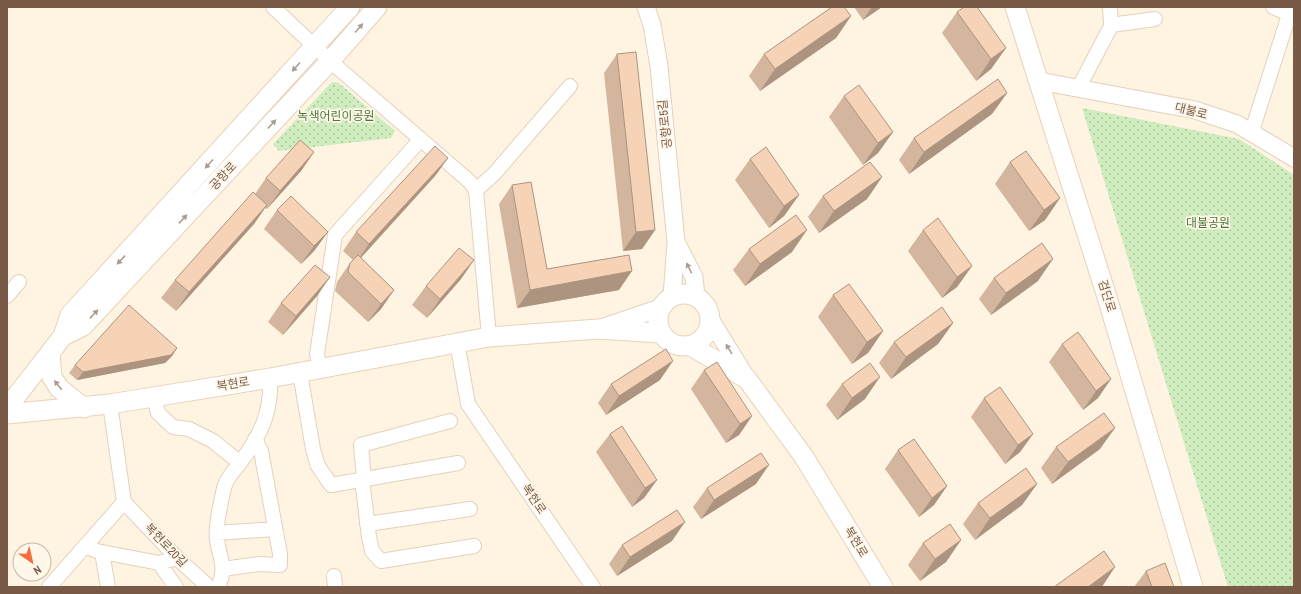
<svg xmlns="http://www.w3.org/2000/svg" width="1301" height="594" font-family="'Archivo Narrow','Noto Sans KR',sans-serif">
<style>
.park{fill:url(#park-dots)}
.lines{fill:none;stroke-linecap:round;stroke-linejoin:round}
.minor-casing{stroke:#e3d1bc;stroke-width:16}
.tertiary-casing{stroke:#e3d1bc;stroke-width:19}
.secondary-casing{stroke:#e9d2ba;stroke-width:21}
.minor{stroke:#fff;stroke-width:14}
.tertiary{stroke:#fff;stroke-width:17}
.secondary{stroke:#fff;stroke-width:19}
.wall{fill:#d4b59d}
.shaded-wall{fill:#ac9480}
.building{fill:#f6d3b7;stroke:#ac9480}
.oneway{fill:#ae9c90}
.labels{text-anchor:middle;stroke-width:3.5;stroke-linejoin:round;paint-order:stroke}
.street-label{font-size:12px;fill:#785a46;stroke:#fff8ea}
.park-label{font-size:12px;fill:#4a793a;stroke:#fff8ea}
</style>
<defs>
<pattern id="park-dots" width="8" height="8" patternUnits="userSpaceOnUse"><rect width="8" height="8" fill="#cfedbf"/><path d="M2 2h.1M6 6h.1" fill="none" stroke="#adc39d" stroke-width="1.8" stroke-linecap="round"/></pattern>
</defs>
<rect width="100%" height="100%" fill="#fef4e1"/>
<path class="park" d="M332 82 339 83 395 131 391 138 279 151 273 144Z
M1082 108 1239 139 1294 175V587H1228Z"/>
<g class="lines">
<g class="minor-casing">
<path id="minor" d="M273 7 330 61 469 181 476 190 489 337
M1273 7 1294 16
M1111 25 1155 19
M1079 87 1111 26 1110 7
M1251 134 1289 15
M476 190 494 174 570 86
M7 296 19 282
M457 342 468 404 593 587
M320 369 317 354 335 235 421 139
M300 373 313 449 318 466 331 485 458 463
M154 396 158 413 173 427 189 429 213 441 240 463
M110 404 124 502 177 558 209 587
M362 479 369 537 372 551 381 561 474 546
M364 479 361 445 450 421
M367 524 470 509
M217 533 275 529
M85 546 97 551 159 563 177 558
M102 552 108 587
M159 563 176 587
M223 569 259 564 280 565V554L261 451 255 439
M334 576 335 587
M49 587 124 502
M218 587C227 568 220 559 217 540 215 528 221 501 224 488 226 478 236 469 242 460 261 435 272 410 270 378"/>
</g>
<g class="tertiary-casing">
<path id="tertiary" d="M646 7 652 25 659 66 676 242 672 297
M1039 81 1195 110 1237 124 1294 158
M676 242 694 277 696 297
M710 319 747 379
M601 328 660 308"/>
</g>
<g class="secondary-casing">
<path id="secondary" d="M1015 7 1107 297 1193 587
M658 320a26 26 0 1 1 52 0a26 26 0 1 1-52 0Z
M63 336 83 326 330 61 377 7
M691 346 747 379 804 457 883 587
M50 353 52 377 59 388 84 408
M7 408 63 336 70 315 350 7
M7 414 110 404 270 378 489 337 598 329 660 333"/>
</g>
<use href="#minor" class="minor"/>
<use href="#tertiary" class="tertiary"/>
<use href="#secondary" class="secondary"/>
</g>
<path class="wall" d="M854 7H882L863 20Z
M957 12 1006 48 991 69 976 81 942 33Z
M851 16 836 38 760 91 749 76 764 54Z
M617 54 655 230 642 249 623 251 604 73Z
M1007 93 992 114 909 174 899 160 914 138Z
M844 96 893 132 878 153 863 165 829 117Z
M314 152 301 171 267 209 265 208 254 224 176 311 161 298 175 280 255 194 266 178Z
M448 158 435 176 361 258 394 290 381 309 368 322 335 291 337 282 350 263 353 260 343 251 356 232Z
M750 159 799 195 784 216 769 228 735 180Z
M1010 162 1060 198 1045 220 1029 231 995 184Z
M882 177 867 199 819 233 808 217 823 196Z
M512 185 547 269 619 290 517 308 499 204Z
M277 210 328 232 314 251 301 264 264 229Z
M923 230 972 266 957 287 942 298 908 251Z
M749 249 792 252 745 286 733 270Z
M474 260 461 279 427 318 412 305 426 286Z
M330 277 317 296 283 335 268 322 281 303Z
M994 278 1038 281 991 315 979 299Z
M833 295 883 331 868 353 852 364 818 317Z
M953 323 938 344 891 379 879 363 894 342Z
M1062 344 1111 379 1098 398 1083 410 1049 362Z
M177 348 172 356 165 363 77 380 69 373 75 365Z
M704 370 752 416 739 435 726 443 691 389Z
M660 380 606 415 598 403 611 384Z
M842 384 865 399 837 420 826 405Z
M984 398 1033 434 1020 452 1005 464 971 417Z
M610 434 657 480 644 498 632 507 596 452Z
M1056 447 1100 449 1052 484 1041 468Z
M898 450 947 486 934 505 919 517 885 469Z
M756 484 701 519 693 507 707 488Z
M1037 484 1022 505 975 540 963 524 978 503Z
M961 540 946 562 920 581 908 565 923 543Z
M672 541 617 576 609 564 622 545Z
M1146 571 1174 587H1134Z"/>
<path class="shaded-wall" d="M872 7H882L863 20Z
M851 16 836 38 760 91 775 69Z
M1006 48 991 69 976 81 991 59Z
M1007 93 992 114 909 174 924 152Z
M893 132 878 153 863 165 878 143Z
M314 152 301 171 267 209 280 191Z
M448 158 435 176 356 263 369 244Z
M882 177 867 199 819 233 834 211Z
M799 195 784 216 769 228 784 206Z
M1060 198 1045 220 1029 231 1044 210Z
M267 205 254 224 176 311 189 292Z
M655 230 642 249 623 251 636 232Z
M807 230 792 252 745 286 760 264Z
M328 232 314 251 301 264 314 246Z
M1053 259 1038 281 991 315 1006 293Z
M474 260 461 279 427 318 440 299Z
M972 266 957 287 942 298 957 277Z
M632 271 619 290 517 308 530 290Z
M330 277 317 296 283 335 296 316Z
M394 290 381 309 368 322 381 304Z
M953 323 938 344 891 379 906 357Z
M883 331 868 353 852 364 867 342Z
M177 348 172 356 165 363 77 380 83 372Z
M673 361 660 380 606 415 619 396Z
M880 377 865 399 837 420 852 398Z
M1111 379 1098 398 1083 410 1096 391Z
M752 416 739 435 726 443 740 424Z
M1115 428 1100 449 1052 484 1068 462Z
M1033 434 1020 452 1005 464 1018 445Z
M769 465 756 484 701 519 714 500Z
M657 480 644 498 632 507 645 488Z
M1037 484 1022 505 975 540 990 518Z
M947 486 934 505 919 517 932 498Z
M685 522 672 541 617 576 630 557Z
M961 540 946 562 920 581 935 559Z
M1115 567 1102 587H1088Z"/>
<path class="building" d="M832 7H844L851 16 775 69 764 54Z
M964 7H977L1006 48 991 59 957 12Z
M636 52 655 230 636 232 617 54Z
M998 79 1007 93 924 152 914 138Z
M859 85 893 132 878 143 844 96Z
M300 140 314 152 280 191 266 178Z
M435 146 448 158 369 244 356 232Z
M766 147 799 195 784 206 750 159Z
M1026 151 1060 198 1044 210 1010 162Z
M870 162 882 177 834 211 823 196Z
M531 182 547 269 629 255 632 271 530 290 512 185Z
M253 192 267 205 189 292 175 280Z
M291 196 328 232 314 246 277 210Z
M796 215 807 230 760 264 749 249Z
M938 218 972 266 957 277 923 230Z
M1042 243 1053 259 1006 293 994 278Z
M459 248 474 260 440 299 426 286Z
M358 255 394 290 381 304 348 272 350 263Z
M315 265 330 277 296 316 281 303Z
M849 284 883 331 867 342 833 295Z
M129 305 177 348 171 355 83 372 75 365Z
M942 307 953 323 906 357 894 342Z
M1078 332 1111 379 1096 391 1062 344Z
M666 349 673 361 619 396 611 384Z
M717 362 752 416 740 424 704 370Z
M870 363 880 377 852 398 842 384Z
M1000 387 1033 434 1018 445 984 398Z
M1104 413 1115 428 1068 462 1056 447Z
M622 426 657 480 645 488 610 434Z
M914 439 947 486 932 498 898 450Z
M761 453 769 465 714 500 707 488Z
M1026 468 1037 484 990 518 978 503Z
M677 510 685 522 630 557 622 545Z
M950 524 961 540 935 559 923 543Z
M1104 551 1115 567 1088 587H1054Z
M1165 563 1174 587H1152L1146 571Z"/>
<defs><path id="oneway-solid" d="M-6-.8H1V-3.2L6.5 0L1 3.2V.8H-6Z"/></defs>
<g class="oneway">
<use href="#oneway-solid" transform="translate(359 28) rotate(-49)"/>
<use href="#oneway-solid" transform="translate(296 67) rotate(132)"/>
<use href="#oneway-solid" transform="translate(272 124) rotate(-47)"/>
<use href="#oneway-solid" transform="translate(209 164) rotate(132)"/>
<use href="#oneway-solid" transform="translate(183 219) rotate(-47)"/>
<use href="#oneway-solid" transform="translate(121 260) rotate(133)"/>
<use href="#oneway-solid" transform="translate(689 268) rotate(-116)"/>
<use href="#oneway-solid" transform="translate(94 314) rotate(-47)"/>
<use href="#oneway-solid" transform="translate(729 349) rotate(-121)"/>
<use href="#oneway-solid" transform="translate(58 385) rotate(-128)"/>
</g>
<g class="labels">
<g class="street-label">
<text transform="translate(1191 111) rotate(14)" y="4">대불로</text>
<text transform="translate(665 124) rotate(-96)" y="4">공항로5길</text>
<text transform="translate(223 176) rotate(-47)" y="4">공항로</text>
<text transform="translate(1107 296) rotate(73)" y="4">검단로</text>
<text transform="translate(233 384) rotate(-9)" y="4">복현로</text>
<text transform="translate(534 499) rotate(56)" y="4">복현로</text>
<text transform="translate(856 542) rotate(59)" y="4">복현로</text>
<text transform="translate(166 545) rotate(46)" y="4">복현로20길</text>
</g>
<g class="park-label">
<text x="336" y="120">녹색어린이공원</text>
<text x="1208" y="227">대불공원</text>
</g>
</g>
<rect width="1301" height="594" fill="none" stroke="#785a46" stroke-width="16"/>
<g transform="translate(32 562) rotate(146)"><circle r="19" fill="#fff8ea" stroke="#c9b9a8"/>
<path d="M0-3L7 15L0 10L-7 15Z" fill="#f46d3b"/>
<text y="-6" font-size="11" font-weight="bold" text-anchor="middle" fill="#785a46">N</text>
</g>
</svg>
